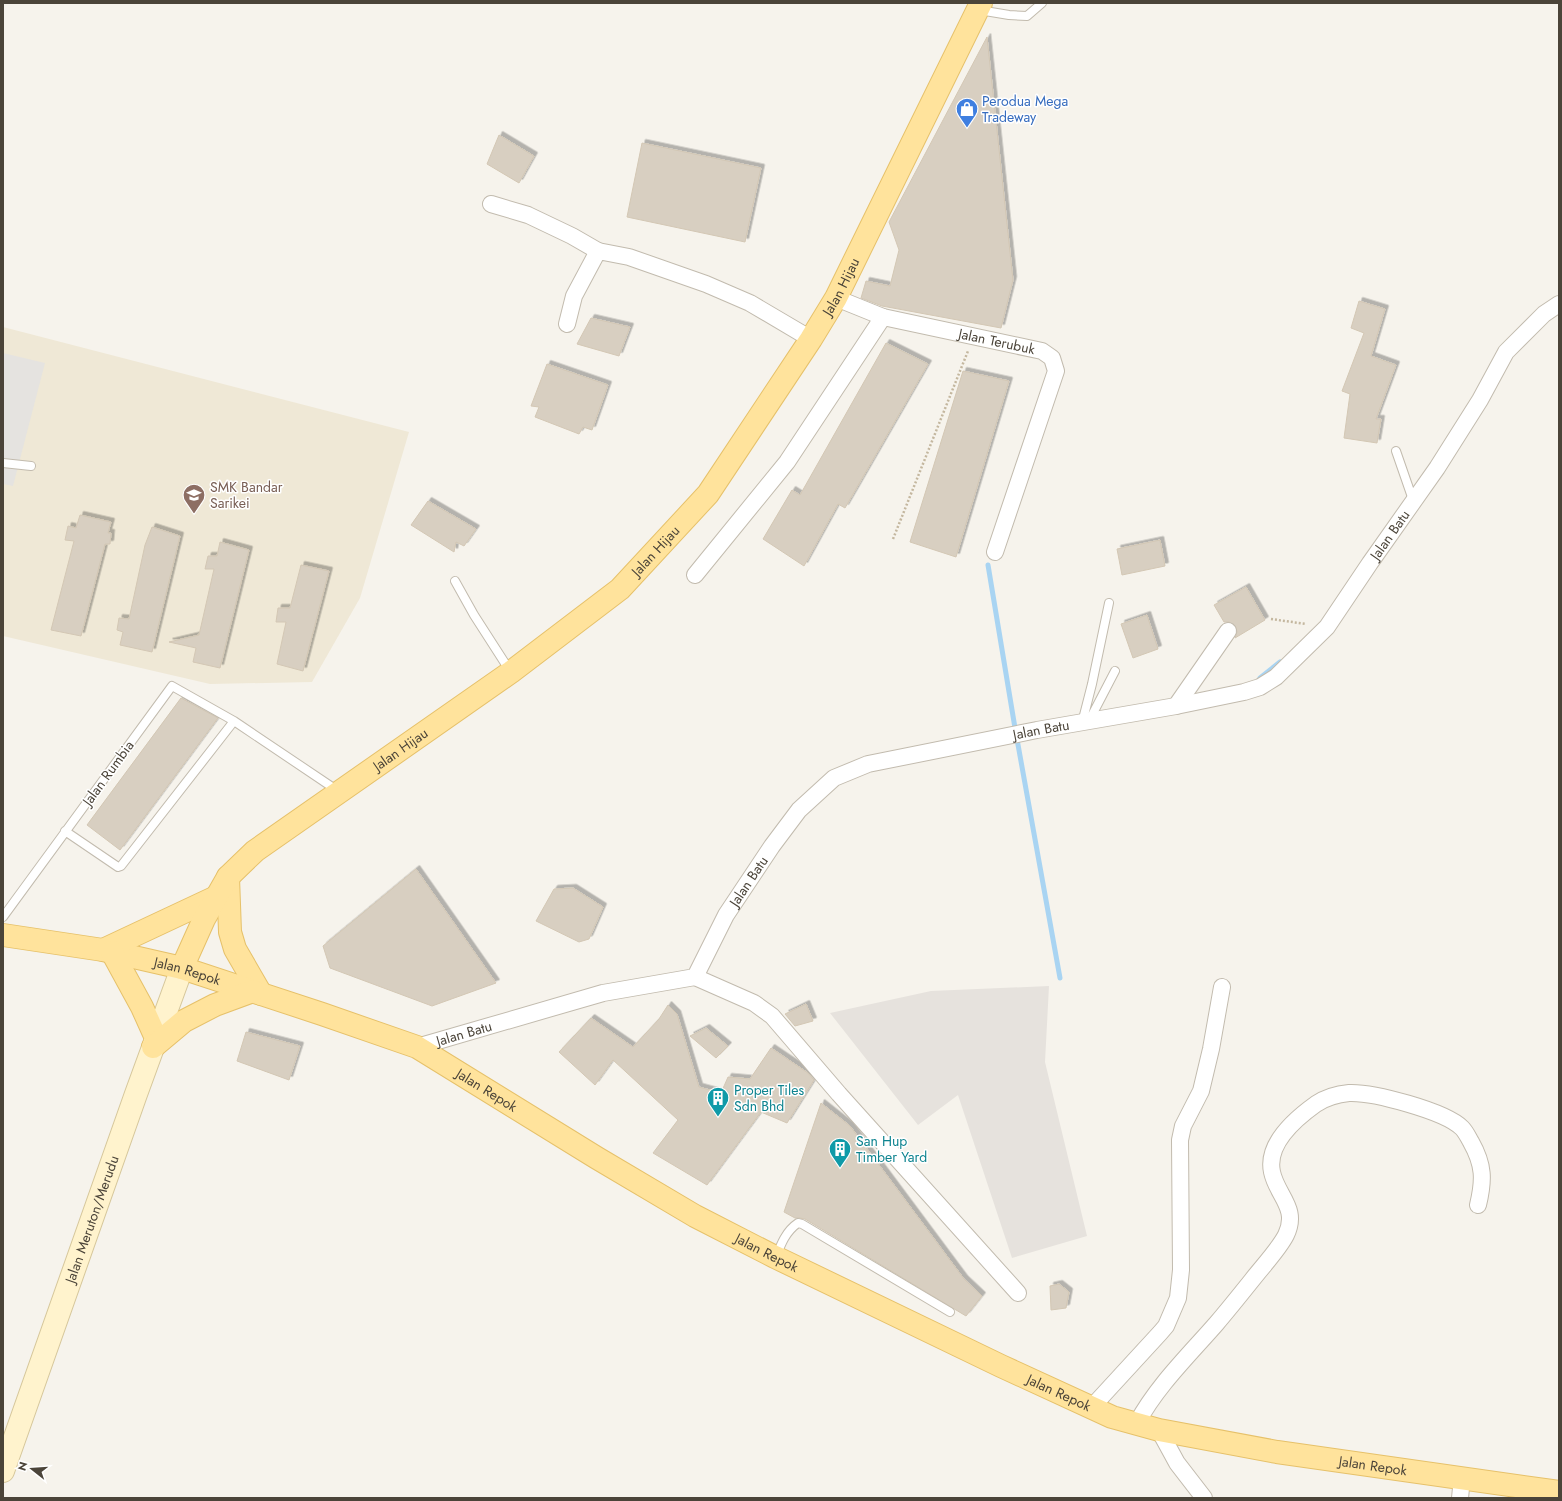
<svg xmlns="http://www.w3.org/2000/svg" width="1562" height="1501" font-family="Jost,sans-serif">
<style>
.industrial{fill:#e6e2dd}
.education{fill:#efe8d6}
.parking{fill:#e5e3e0}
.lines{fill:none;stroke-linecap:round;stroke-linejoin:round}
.stream{stroke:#a9d4f2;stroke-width:5}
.building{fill:#d8cfc1;stroke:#d3c7b4;filter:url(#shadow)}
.service-casing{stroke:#c2bbae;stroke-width:10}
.minor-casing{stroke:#c2bbae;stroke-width:18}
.secondary-casing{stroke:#d6c79b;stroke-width:24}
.primary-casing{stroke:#e6c16a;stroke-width:24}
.path{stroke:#c4b79f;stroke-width:2.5;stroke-dasharray:2 2;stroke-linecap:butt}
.service{stroke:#fff;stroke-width:8}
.minor{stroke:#fff;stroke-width:16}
.secondary{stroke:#fff3cd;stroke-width:22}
.primary{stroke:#ffe39c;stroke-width:22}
.labels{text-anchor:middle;stroke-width:3;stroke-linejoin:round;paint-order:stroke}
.shop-label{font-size:14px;fill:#366cbe;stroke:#fff;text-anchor:start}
.street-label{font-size:14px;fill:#4b4439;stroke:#fff}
.education-label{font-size:14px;fill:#785e54;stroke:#fff;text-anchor:start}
.culture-label{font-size:14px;fill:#0d838f;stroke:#fff;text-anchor:start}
</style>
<defs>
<filter id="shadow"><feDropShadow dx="3.5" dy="-3.5" stdDeviation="0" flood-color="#0004"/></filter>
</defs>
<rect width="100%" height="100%" fill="#f6f3ec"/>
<path class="industrial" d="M1049 986 1045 1062 1087 1236 1012 1258 958 1095 918 1125 830 1013 931 991Z"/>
<path class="education" d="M3 327 409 432 360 598 312 682 210 684 3 636Z"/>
<path class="parking" d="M3 353 45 363 13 486 3 484Z"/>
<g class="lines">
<path class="stream" d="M988 565 1015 728 1060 978
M1260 678 1280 662"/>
</g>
<path class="building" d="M987 37 1013 280 1001 328 882 306 861 298 866 281 890 286 899 250 889 222Z
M499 135 534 156 519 183 487 164Z
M642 143 761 168 745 242 627 217Z
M1359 301 1385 309 1371 356 1396 365 1376 419H1381L1377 443 1344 438 1350 394 1342 391 1364 333 1351 328Z
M591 318 630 327 619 356 577 344Z
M886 343 928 364 845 508 838 504 804 566 763 539 792 490 800 495Z
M547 364 608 385 592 430 583 427 579 434 535 417 539 407 531 406Z
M963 371 1009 381 956 557 910 542Z
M428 501 476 529 464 546 456 542 454 552 411 525Z
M80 515 111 522 108 533H111L110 544H105L81 636 51 630 74 541 65 540 68 526 76 528Z
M152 527 180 536 152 652 120 645 123 632 117 630 119 618 129 619 145 545Z
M1160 540 1165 566 1122 575 1117 549Z
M220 542 249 550 220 668 193 662 196 648 169 642 199 635 214 569H205L208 556H217Z
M301 565 329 571 303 671 277 664 286 622H276L278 608H290Z
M1246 587 1265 620 1235 638 1237 632 1236 627 1229 622H1224L1214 605Z
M1147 615 1158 649 1133 658 1121 624Z
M181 698 218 718 120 850 87 825Z
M416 869 496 983 432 1006 330 968 323 946Z
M573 888 603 907 589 939 579 942 536 921 554 889Z
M806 1004 813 1021 795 1026 785 1014Z
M668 1005 677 1014 699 1087 721 1093 728 1077 750 1079 771 1048 808 1073 814 1080 787 1123 761 1112 707 1185 653 1153 678 1120 613 1060 595 1085 559 1052 591 1018 633 1047 659 1019Z
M706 1028 728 1046 716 1058 690 1036Z
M246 1032 300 1046 289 1080 237 1061Z
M821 1103 850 1126 964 1279 982 1296 966 1316 805 1219 799 1218H795L784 1212Z
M1059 1284 1069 1292 1066 1308 1051 1310 1050 1286Z"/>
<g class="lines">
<g class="service-casing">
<path id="service" d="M979 10 1009 15 1027 16 1042 3
M1396 451 1413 500
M3 463 31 466
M455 581 474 615 510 671
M1089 721 1115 671
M1082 723 1092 684 1109 603
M65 831 118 867 121 866 234 721
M3 917 172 686 234 721 338 791
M776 1257C781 1244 786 1231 798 1223L802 1224 950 1312"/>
</g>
<g class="minor-casing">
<g id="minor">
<path d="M491 204 528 215 572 236 598 251"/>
<path id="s1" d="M836 298 883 317 1042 351 1052 358 1056 371 995 552"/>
<path d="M567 324 574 296 598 251 629 257 706 284 750 303 811 339"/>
<path d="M695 575 787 462 883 317"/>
<path d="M1176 706 1228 631"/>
<path d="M695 977 754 1003 772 1016 839 1094 1018 1293"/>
<path id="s2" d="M417 1047 603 993 695 977 726 915 772 846 799 810 834 778 868 764 1037 730 1176 706 1244 692 1260 687 1276 677 1327 627 1370 563 1437 468 1480 400 1506 352 1544 314 1559 304"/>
<path d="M1092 1407 1160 1333 1166 1326 1178 1298 1181 1270 1180 1140 1183 1126 1201 1091 1211 1049 1222 987"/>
<path d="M1137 1423C1157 1386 1188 1356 1216 1324 1228 1310 1240 1295 1252 1280 1262 1267 1279 1249 1286 1235 1299 1208 1277 1196 1272 1172 1266 1144 1295 1119 1316 1104 1325 1098 1338 1094 1349 1093 1373 1092 1445 1111 1462 1128 1466 1132 1468 1137 1471 1142 1484 1165 1484 1180 1478 1205"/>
<path d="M1159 1430 1177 1463 1204 1498"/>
<path d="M1460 1498 1462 1478"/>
</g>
</g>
<g class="secondary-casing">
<g id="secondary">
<path id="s3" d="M3 1471 136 1094 182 968"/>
</g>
</g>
<g class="primary-casing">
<g id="primary">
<path d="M228 877 230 932 235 949 261 994"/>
<path id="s4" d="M3 935 103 950 182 968 322 1014 417 1047 597 1158 695 1216 775 1257 1001 1366 1112 1417 1159 1430 1277 1452 1559 1492"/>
<path d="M103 950 216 897"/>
<path d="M112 952 142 1007 156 1038"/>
<path id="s5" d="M182 968 204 919 228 877 255 851 511 672 620 589 708 494 811 339 836 298 981 3"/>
<path d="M153 1047 184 1021 215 1005 253 991"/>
</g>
</g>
<path class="path" d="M893 539 968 351
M1271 619 1306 624"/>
<use href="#service" class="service"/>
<use href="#minor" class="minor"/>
<use href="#secondary" class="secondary"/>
<use href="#primary" class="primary"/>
</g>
<defs>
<g id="shop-pin" transform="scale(1.15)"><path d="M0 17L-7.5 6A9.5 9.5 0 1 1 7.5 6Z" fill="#3f7fe0" stroke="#fff"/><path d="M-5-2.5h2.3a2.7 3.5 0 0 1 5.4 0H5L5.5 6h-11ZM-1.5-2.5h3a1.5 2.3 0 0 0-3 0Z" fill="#fff"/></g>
<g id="school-pin" transform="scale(1.15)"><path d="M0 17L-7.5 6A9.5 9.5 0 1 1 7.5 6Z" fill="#8d6e63" stroke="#fff"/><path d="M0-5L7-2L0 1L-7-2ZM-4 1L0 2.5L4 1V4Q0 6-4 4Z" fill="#fff"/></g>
<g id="building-pin" transform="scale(1.15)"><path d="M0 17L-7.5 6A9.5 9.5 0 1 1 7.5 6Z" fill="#0f9aa8" stroke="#fff"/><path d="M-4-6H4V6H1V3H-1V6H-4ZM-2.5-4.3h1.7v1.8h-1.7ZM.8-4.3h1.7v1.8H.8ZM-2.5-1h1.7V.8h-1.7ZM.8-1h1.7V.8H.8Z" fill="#fff"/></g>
</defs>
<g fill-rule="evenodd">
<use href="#shop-pin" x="967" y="109"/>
<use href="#school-pin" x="194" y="495"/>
<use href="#building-pin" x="718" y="1098"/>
<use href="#building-pin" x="840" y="1149"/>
</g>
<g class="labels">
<g class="shop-label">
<text x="982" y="106">Perodua Mega<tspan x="982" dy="16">Tradeway</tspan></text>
</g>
<g class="street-label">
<text dy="5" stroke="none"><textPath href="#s5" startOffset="965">Jalan Hijau</textPath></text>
<text dy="5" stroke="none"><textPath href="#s1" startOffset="167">Jalan Terubuk</textPath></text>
<text dy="5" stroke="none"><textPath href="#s2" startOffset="1170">Jalan Batu</textPath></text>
<text dy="5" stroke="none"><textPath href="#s5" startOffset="641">Jalan Hijau</textPath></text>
<text dy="5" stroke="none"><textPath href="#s2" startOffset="745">Jalan Batu</textPath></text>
<text dy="5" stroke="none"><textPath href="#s5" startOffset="317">Jalan Hijau</textPath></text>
<text transform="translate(108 773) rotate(-54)" y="5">Jalan Rumbia</text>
<text dy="5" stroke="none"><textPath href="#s2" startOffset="397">Jalan Batu</textPath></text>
<text dy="5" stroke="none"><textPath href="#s4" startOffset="188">Jalan Repok</textPath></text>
<text dy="5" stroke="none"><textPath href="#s2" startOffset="49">Jalan Batu</textPath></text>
<text dy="5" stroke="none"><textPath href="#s4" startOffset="512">Jalan Repok</textPath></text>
<text dy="5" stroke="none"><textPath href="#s3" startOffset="267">Jalan Meruton/Merudu</textPath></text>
<text dy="5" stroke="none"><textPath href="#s4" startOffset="836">Jalan Repok</textPath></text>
<text dy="5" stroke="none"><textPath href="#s4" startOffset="1160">Jalan Repok</textPath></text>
<text dy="5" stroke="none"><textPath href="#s4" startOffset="1484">Jalan Repok</textPath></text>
</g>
<g class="education-label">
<text x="210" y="492">SMK Bandar<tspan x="210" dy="16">Sarikei</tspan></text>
</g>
<g class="culture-label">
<text x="734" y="1095">Proper Tiles<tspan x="734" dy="16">Sdn Bhd</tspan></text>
<text x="856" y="1146">San Hup<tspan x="856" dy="16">Timber Yard</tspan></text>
</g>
</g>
<rect width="1562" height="1501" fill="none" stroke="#4b4439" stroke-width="8"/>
<g transform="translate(32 1469) rotate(287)" stroke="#ffffff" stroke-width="3" paint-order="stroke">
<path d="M0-3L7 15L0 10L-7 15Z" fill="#4b4439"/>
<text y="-6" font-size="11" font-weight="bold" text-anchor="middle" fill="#4b4439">N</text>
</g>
</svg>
